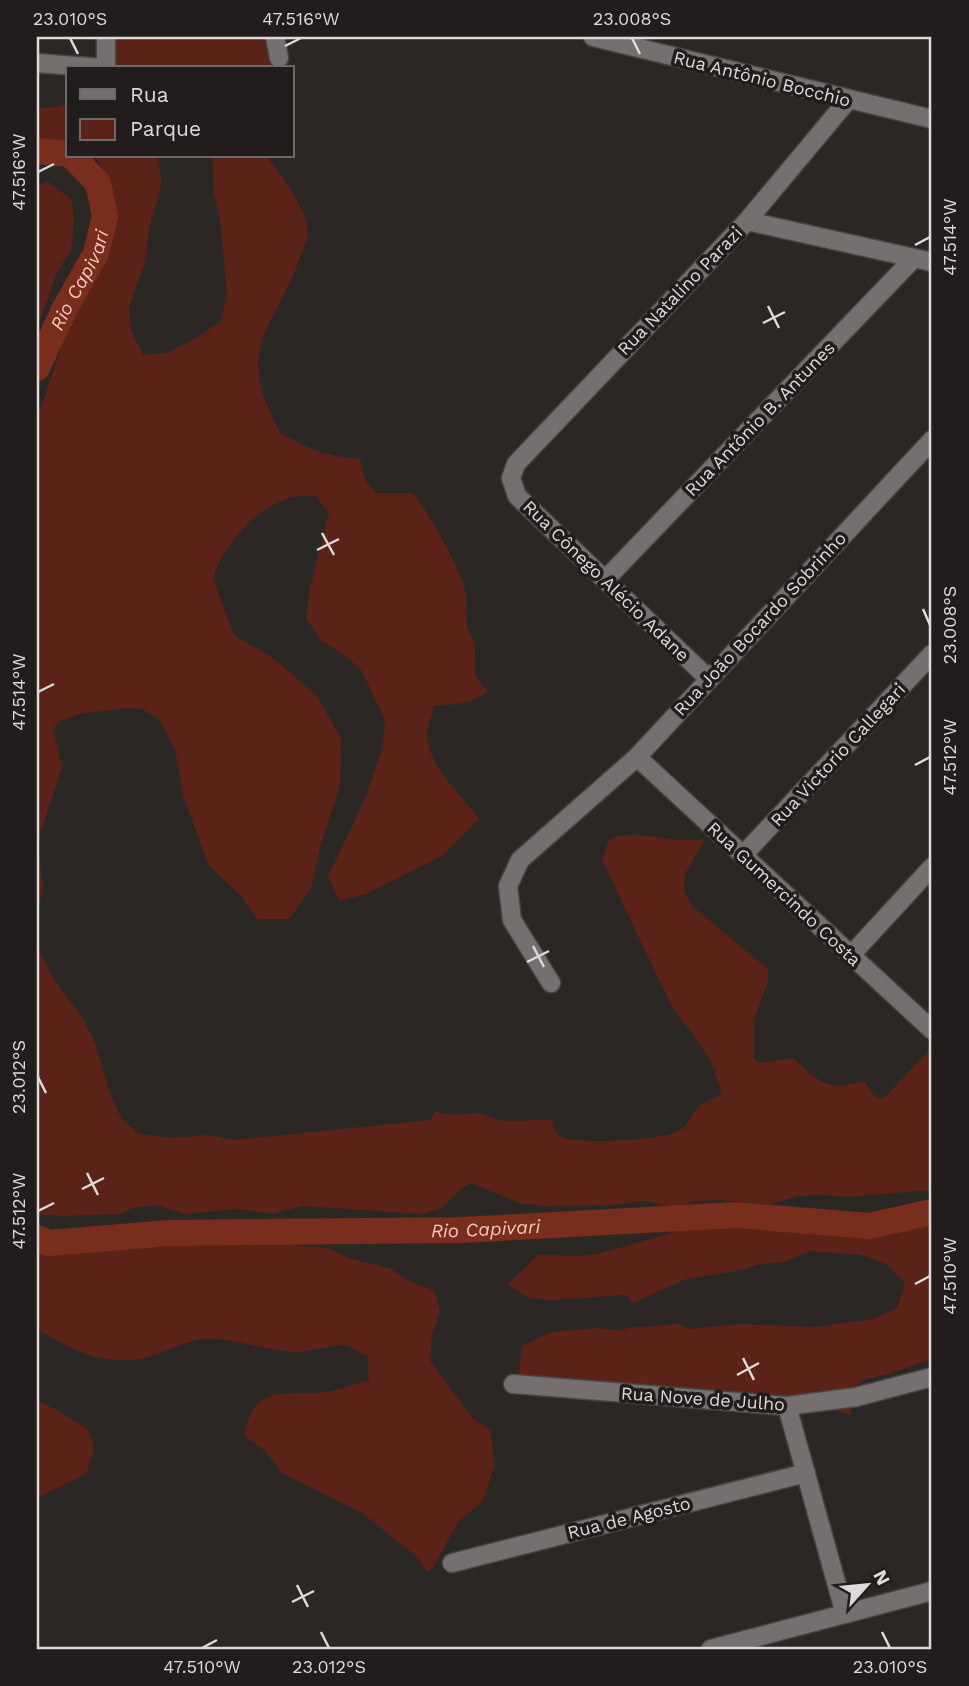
<svg xmlns="http://www.w3.org/2000/svg" width="969" height="1686" font-family="'Work Sans',sans-serif">
<style>
.green{fill:#5b2317}
.lines{fill:none;stroke-linecap:round;stroke-linejoin:round}
.river{stroke:#782d1d;stroke-width:26}
.street-casing{stroke:#484444;stroke-width:21}
.street{stroke:#75706f;stroke-width:18}
.ticks{fill:none;stroke:#dddada;stroke-width:2.5}
.labels{text-anchor:middle;stroke-width:7;stroke-linejoin:round;paint-order:stroke}
.street-label{font-size:18px;fill:#dddada;stroke:#211d1c}
.water-label{font-size:19px;font-style:italic;fill:#f6c8bd;stroke:#211d1c}
.neatline{fill:none;stroke:#dddada;stroke-width:2.5}
.ticks-label{font-size:18px;text-anchor:middle;fill:#dddada}
</style>
<rect width="100%" height="100%" fill="#2b2725"/>
<path class="green" d="M113 37H272L278 68H113Z
M68 104V142L51 146 37 145V109L55 107Z
M95 156H157L162 181 148 233 146 259 129 307 131 331 143 355 167 353 195 339 221 321 227 294 220 217 214 195 213 161 214 156H266C280 174 309 210 308 235 307 242 302 252 299 260 279 320 237 344 271 413 273 419 276 428 280 432 283 436 290 438 294 440 315 453 335 457 360 459L366 482 376 493H412C427 508 456 562 463 583 468 597 466 611 467 626 468 633 474 639 475 646 476 664 470 679 488 690 474 705 453 704 434 706 432 715 427 725 427 734 428 767 461 794 479 819L442 856 366 894 340 901 328 877 367 794 383 746 385 720 362 671 344 655 322 641 306 619 309 593 329 513 315 495 291 497 267 508 249 522 233 540 219 562 213 579 234 635 274 659 316 695 341 738 340 786 321 844 311 889 289 919H257L242 897 208 864 183 795 175 749 159 719 142 709 128 708 79 714 60 721 53 729 62 767 38 841 43 889 37 915V945L52 977 82 1017 94 1041 110 1093 121 1118 139 1134 171 1138 208 1135 234 1140 430 1120 435 1112 454 1115 478 1113 502 1121 552 1120C552 1127 556 1134 562 1137 579 1145 660 1140 677 1132 689 1126 692 1112 702 1104 708 1100 716 1098 722 1094L715 1073 717 1069H714L703 1048 672 1007 602 860 609 840C631 829 653 838 677 840 686 841 696 840 705 839L684 876V891L692 906 768 969V980L754 1020V1059L760 1063 793 1058C822 1085 825 1090 865 1081L874 1096 880 1099 886 1096 932 1047V1190L848 1197 822 1195 798 1196 771 1204 719 1200 695 1201 673 1207 645 1201 614 1205 545 1206 519 1203 471 1183 461 1189 442 1208 423 1214 302 1206 273 1214 238 1209 185 1214 156 1205 133 1208 120 1214 59 1216 37 1214V419L77 302 100 226 102 169Z
M48 182 72 200 74 224 71 250 57 272 37 329V185Z
M719 1220 745 1222 769 1220 832 1232 881 1225 932 1224V1359L889 1374 862 1380 855 1389 851 1415 790 1396 692 1404 521 1376 519 1372 522 1346 550 1332 598 1328 624 1331 626 1328 680 1324 688 1329 740 1324 816 1327 873 1319 897 1308 905 1283 885 1263 861 1255 809 1251 785 1262 761 1264 736 1271 686 1279 633 1303 626 1295 554 1300 528 1298 508 1284 539 1254 573 1256 597 1254 671 1233 695 1221Z
M237 1233 269 1242 329 1249 351 1259 391 1269 411 1282 435 1291 440 1311 432 1335 430 1361 473 1419 491 1431 494 1467 483 1501 458 1522 433 1568 427 1572 416 1556 362 1513 282 1473 265 1451 244 1435C255 1381 285 1397 326 1392 340 1390 355 1384 369 1380L367 1356C360 1353 351 1346 343 1345 336 1344 307 1352 295 1352 266 1351 238 1339 210 1339 190 1339 176 1347 158 1354 113 1370 76 1353 37 1329V1246L101 1248Z
M37 1400 60 1412 89 1430 94 1450 86 1474 37 1498Z"/>
<g class="lines">
<g class="river">
<path d="M37 151 68 154"/>
<path id="s1" d="M37 368 64 310 96 253 105 216 98 183 72 156"/>
<path id="s2" d="M37 1238 49 1243 168 1233 462 1230 737 1215 869 1226 932 1212"/>
</g>
<g class="street-casing">
<path id="street" d="M275 37 279 58
M593 37 932 119
M37 63 102 68
M106 68V37
M747 221 932 262
M605 580 914 258
M709 679 517 496 511 478 516 464 747 221 848 100
M637 757 932 1030
M743 855 932 654
M851 955 932 867
M551 983 512 920 508 886 520 860 637 757 932 440
M513 1384 787 1406 856 1397 932 1377
M787 1406 845 1614
M452 1563 806 1473
M711 1649 932 1591"/>
</g>
<use href="#street" class="street"/>
</g>
<path class="ticks" d="M70 38 78 54M632 38 640 54M285 46 301 38M38 172 54 164M915 245 930 237M768 306 779 328M763 323 785 312M322 533 334 555M317 550 339 539M923 609 930 625M38 692 54 684M915 765 930 757M533 946 544 967M527 962 549 951M38 1077 46 1093M87 1173 98 1195M82 1189 104 1178M38 1211 54 1203M915 1284 930 1276M743 1358 754 1380M737 1375 759 1363M297 1585 308 1607M292 1602 314 1591M321 1632 329 1648M882 1632 890 1648M202 1648 217 1640"/>
<g class="labels">
<g class="street-label">
<text transform="translate(762 79) rotate(14)" y="6">Rua Antônio Bocchio</text>
<text transform="translate(680 291) rotate(-46)" y="6">Rua Natalino Parazi</text>
<text transform="translate(760 419) rotate(-46)" y="6">Rua Antônio B. Antunes</text>
<text transform="translate(606 581) rotate(44)" y="6">Rua Cônego Alécio Adane</text>
<text transform="translate(760 624) rotate(-47)" y="6">Rua João Bocardo Sobrinho</text>
<text transform="translate(838 755) rotate(-47)" y="6">Rua Victorio Callegari</text>
<text transform="translate(784 894) rotate(43)" y="6">Rua Gumercindo Costa</text>
<text transform="translate(703 1399) rotate(4)" y="6">Rua Nove de Julho</text>
<text transform="translate(629 1518) rotate(-14)" y="6">Rua de Agosto</text>
</g>
<g class="water-label">
<text dy="7" stroke="none"><textPath href="#s1" startOffset="98">Rio Capivari</textPath></text>
<text dy="7" stroke="none"><textPath href="#s2" startOffset="450">Rio Capivari</textPath></text>
</g>
</g>
<rect width="969" height="1686" fill="none" stroke="#211d1c" stroke-width="77"/>
<rect x="66" y="66" width="228" height="91" fill="#211d1c" stroke="#6c6968" stroke-width="2"/>
<rect x="80" y="89" width="35" height="10" fill="#75706f" stroke="#6c6968" stroke-width="2"/>
<text x="130" y="102" font-size="21" fill="#dddada">Rua</text>
<rect x="80" y="119" width="35" height="21" fill="#5b2317" stroke="#6c6968" stroke-width="2"/>
<text x="130" y="136" font-size="21" fill="#dddada">Parque</text>
<g transform="translate(867 1585) rotate(63)" stroke="#211d1c" stroke-width="5" paint-order="stroke">
<path d="M0-5L12 26L0 18L-12 26Z" fill="#dddada"/>
<text y="-10" font-size="19" font-weight="bold" text-anchor="middle" fill="#dddada">N</text>
</g>
<rect x="38" y="38" width="892" height="1610" class="neatline"/>
<g class="ticks-label">
<text x="70" y="25">23.010°S</text>
<text x="301" y="25">47.516°W</text>
<text x="632" y="25">23.008°S</text>
<text transform="translate(19 172) rotate(-90)" y="6">47.516°W</text>
<text transform="translate(950 237) rotate(-90)" y="6">47.514°W</text>
<text transform="translate(950 625) rotate(-90)" y="6">23.008°S</text>
<text transform="translate(19 692) rotate(-90)" y="6">47.514°W</text>
<text transform="translate(950 757) rotate(-90)" y="6">47.512°W</text>
<text transform="translate(19 1077) rotate(-90)" y="6">23.012°S</text>
<text transform="translate(19 1211) rotate(-90)" y="6">47.512°W</text>
<text transform="translate(950 1276) rotate(-90)" y="6">47.510°W</text>
<text x="202" y="1673">47.510°W</text>
<text x="329" y="1673">23.012°S</text>
<text x="890" y="1673">23.010°S</text>
</g>
</svg>
